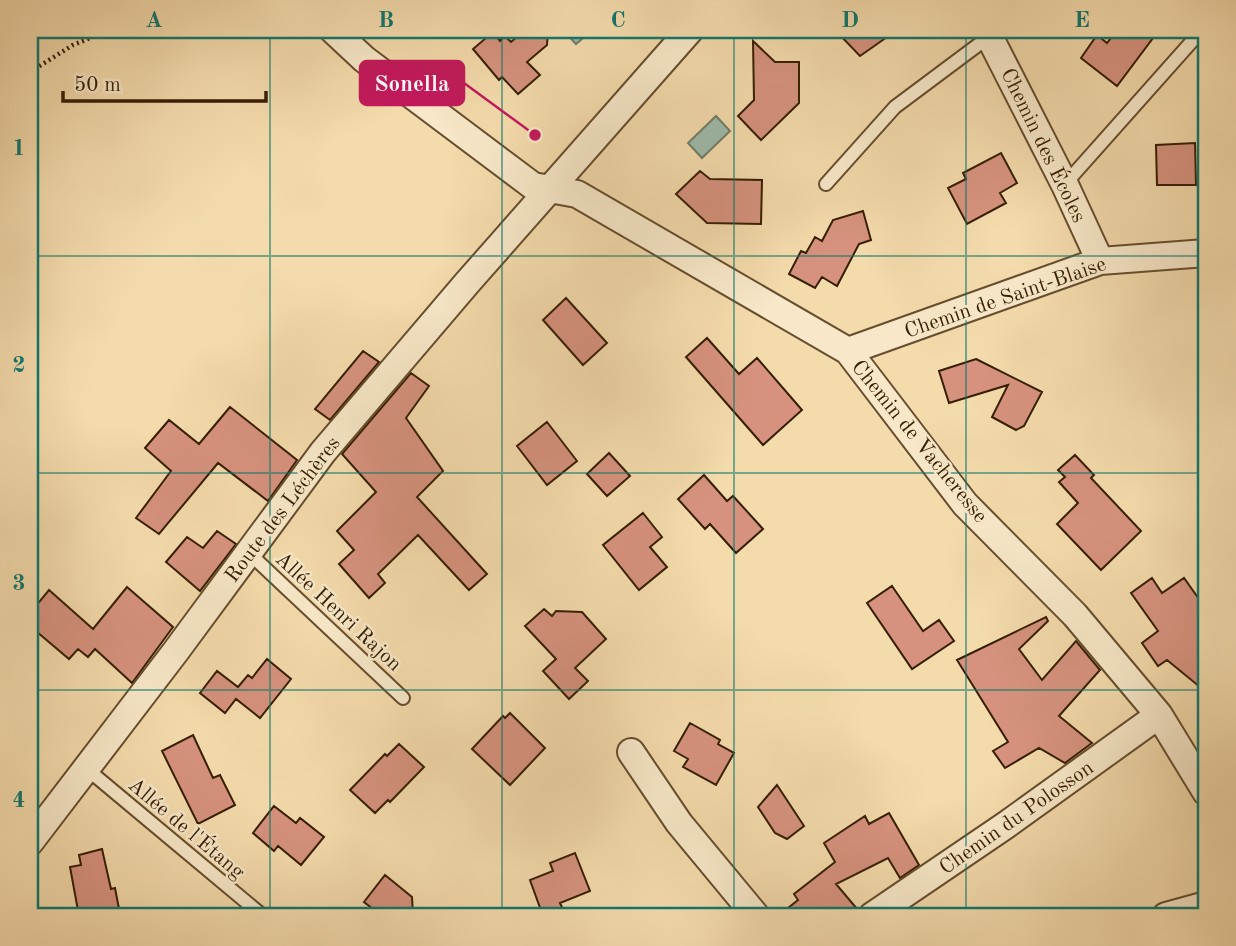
<svg xmlns="http://www.w3.org/2000/svg" width="1236" height="946" font-family="'Old Standard TT',serif">
<style>
.water{fill:#9cbbaa;stroke:#737c67;stroke-width:2}
.building{fill:#d6927e;stroke:#361e03;stroke-width:2}
.lines{fill:none;stroke-linecap:round;stroke-linejoin:round}
.service-casing{stroke:#664d2d;stroke-width:16}
.minor-casing{stroke:#664d2d;stroke-width:30}
.path{stroke:#361e03;stroke-width:4.5;stroke-dasharray:2 3.5;stroke-linecap:butt}
.service{stroke:#f8e8c9;stroke-width:12}
.minor{stroke:#f8e8c9;stroke-width:26}
.grid{fill:none;stroke:#0f766e;stroke-width:2;stroke-opacity:0.55}
.labels{text-anchor:middle;stroke-width:5;stroke-linejoin:round;paint-order:stroke}
.street-label{font-size:21px;fill:#361e03;stroke:#f8e8c9}
.leader{fill:none;stroke:#c2185b;stroke-width:2.5}
.callout-dot{fill:#c2185b;stroke:#f8e8c9;stroke-width:2.5}
.callout{fill:#c2185b;stroke:#c2185b;stroke-width:2.5}
.callout-label{font-size:23px;text-anchor:middle;font-weight:bold;fill:#fff}
.neatline{fill:none;stroke:#0f766e;stroke-width:2.5}
.grid-label{font-size:23px;text-anchor:middle;font-weight:bold;fill:#0f766e}
</style>
<rect width="100%" height="100%" fill="#f4dbac"/>
<filter id="stains"><feTurbulence type="fractalNoise" baseFrequency=".00286" numOctaves="4"/><feColorMatrix values="0 0 0 0 .2 0 0 0 0 .09 0 0 0 0 .02 0 0 0 .5 -.17"/></filter>
<radialGradient id="worn" r=".72"><stop offset=".6" stop-color="#630" stop-opacity="0"/><stop offset="1" stop-color="#630" stop-opacity=".3"/></radialGradient>
<path class="water" d="M563 30H588L590 32 576 44Z
M716 116 730 131 702 158 688 143Z"/>
<path class="building" d="M525 30H548L547 45 527 62 540 75 518 94 502 77 499 80 473 49 493 32 500 41 505 36 511 42Z
M835 30H897L860 56Z
M1117 30H1159L1117 86 1081 58 1097 35 1107 43Z
M753 41 775 62H799V103L761 140 738 116 754 100Z
M1195 143 1196 185H1157L1156 145Z
M1001 153 1017 183 1000 193 1006 203 967 224 948 188 966 179 963 173Z
M700 171 710 179 762 180 761 224 707 223 676 194Z
M863 211 871 240 859 244 837 286 822 277 815 288 789 274 801 251 806 253 815 237 822 241 833 220Z
M566 298 607 343 583 365 543 320Z
M707 338 739 374 757 358 802 410 763 445 686 357Z
M363 351 379 362 330 420 315 409Z
M976 359 1042 392 1024 426 1016 430 992 417 1008 385 949 403 939 371Z
M411 373 429 386 406 418 443 471 417 497 487 574 469 590 418 535 378 574 385 583 369 598 339 564 354 550 337 531 376 492 342 454Z
M230 407 297 460 268 501 218 463 159 534 136 518 171 471 145 448 169 420 199 444Z
M547 422 577 461 547 485 517 446Z
M609 453 630 476 607 496 587 474Z
M1075 455 1094 475 1091 478 1141 531 1101 570 1057 524 1078 503 1059 482 1065 477 1058 470Z
M704 475 727 501 733 496 763 529 736 553 710 524 705 529 678 499Z
M643 513 662 537 650 547 667 567 639 590 603 545Z
M217 531 236 544 200 591 166 562 187 537 203 548Z
M1152 578 1162 593 1184 578 1206 609V692L1167 660 1158 666 1142 643 1158 631 1131 593Z
M892 586 923 631 939 620 954 641 912 669 867 603Z
M127 587 173 627 132 683 95 649 88 657 78 649 69 659 30 626V613L49 590 93 629Z
M544 609 552 616 556 611 582 612 606 639 575 668 588 681 569 699 543 671 556 659 525 626Z
M1046 617 1048 621 1019 649 1042 680 1076 641 1100 670 1059 716 1092 743 1065 763 1039 748 1005 768 993 751 1008 742 957 660Z
M267 659 291 679 260 718 236 699 225 713 200 693 217 671 238 687 248 675 252 678Z
M510 713 545 748 510 785 472 749 503 716 505 718Z
M690 723 720 740 718 744 734 753 716 785 683 767 688 759 674 751Z
M193 735 213 778 220 775 235 805 198 824 162 751Z
M399 744 424 767 390 802 388 800 375 813 350 790 385 754 387 756Z
M777 785 804 826 787 839 775 833 758 807Z
M274 806 296 823 300 818 324 837 301 865 278 846 274 851 253 833Z
M889 813 919 865 900 878 888 858 836 884 858 910 856 916H778L798 900 794 894 835 862 824 843 865 816 869 824Z
M102 849 111 889 115 888 120 914 107 916H79L70 867 81 865 79 855Z
M575 853 590 891 560 903 566 916H543L530 880 553 871 550 863Z
M385 875 412 897 413 916H382L364 902Z"/>
<g class="lines">
<g class="service-casing">
<path id="service" d="M826 184 895 107 990 36
M1065 184 1202 30
M249 553 403 698
M87 769 263 916"/>
</g>
<g class="minor-casing">
<path id="minor" d="M333 30 364 59 533 186 577 194 848 351 965 504 1075 615 1159 715 1206 792
M986 30 1065 185 1100 261
M848 351 1100 261 1206 253
M631 752 679 823 756 916
M30 842 176 651 323 452 467 283 690 30
M872 916 1006 825 1159 715
M1166 916 1206 905"/>
</g>
<path class="path" d="M30 72 73 45 110 30"/>
<use href="#service" class="service"/>
<use href="#minor" class="minor"/>
</g>
<path class="grid" d="M270 30V916M502 30V916M734 30V916M966 30V916M30 256H1206M30 473H1206M30 690H1206"/>
<g class="labels">
<g class="street-label">
<text transform="translate(1044 145) rotate(64)" y="7">Chemin des Écoles</text>
<text transform="translate(1005 297) rotate(-19)" y="7">Chemin de Saint-Blaise</text>
<text transform="translate(920 441) rotate(51)" y="7">Chemin de Vacheresse</text>
<text transform="translate(282 509) rotate(-53)" y="7">Route des Léchères</text>
<text transform="translate(339 611) rotate(43)" y="7">Allée Henri Rajon</text>
<text transform="translate(1016 817) rotate(-35)" y="7">Chemin du Polosson</text>
<text transform="translate(187 828) rotate(40)" y="7">Allée de l'Étang</text>
</g>
</g>
<path class="leader" d="M535 135L464 83"/>
<circle class="callout-dot" cx="535" cy="135" r="7"/>
<rect class="callout" x="360" y="61" width="104" height="44" rx="7"/>
<g class="callout-label">
<text x="412" y="91">Sonella</text>
</g>
<rect width="1236" height="946" fill="none" stroke="#f4dbac" stroke-width="77"/>
<path d="M63 91v10h203v-10" fill="none" stroke="#361e03" stroke-width="3.5"/>
<text x="74" y="91" font-size="21" fill="#361e03" stroke="#f8e8c9" stroke-width="5" paint-order="stroke">50 m</text>
<rect x="38" y="38" width="1160" height="870" class="neatline"/>
<g class="grid-label">
<text x="154" y="27">A</text>
<text x="386" y="27">B</text>
<text x="618" y="27">C</text>
<text x="850" y="27">D</text>
<text x="1082" y="27">E</text>
<text x="19" y="155">1</text>
<text x="19" y="372">2</text>
<text x="19" y="590">3</text>
<text x="19" y="807">4</text>
</g>
<rect width="100%" height="100%" filter="url(#stains)"/>
<rect width="100%" height="100%" fill="url(#worn)"/>
</svg>
